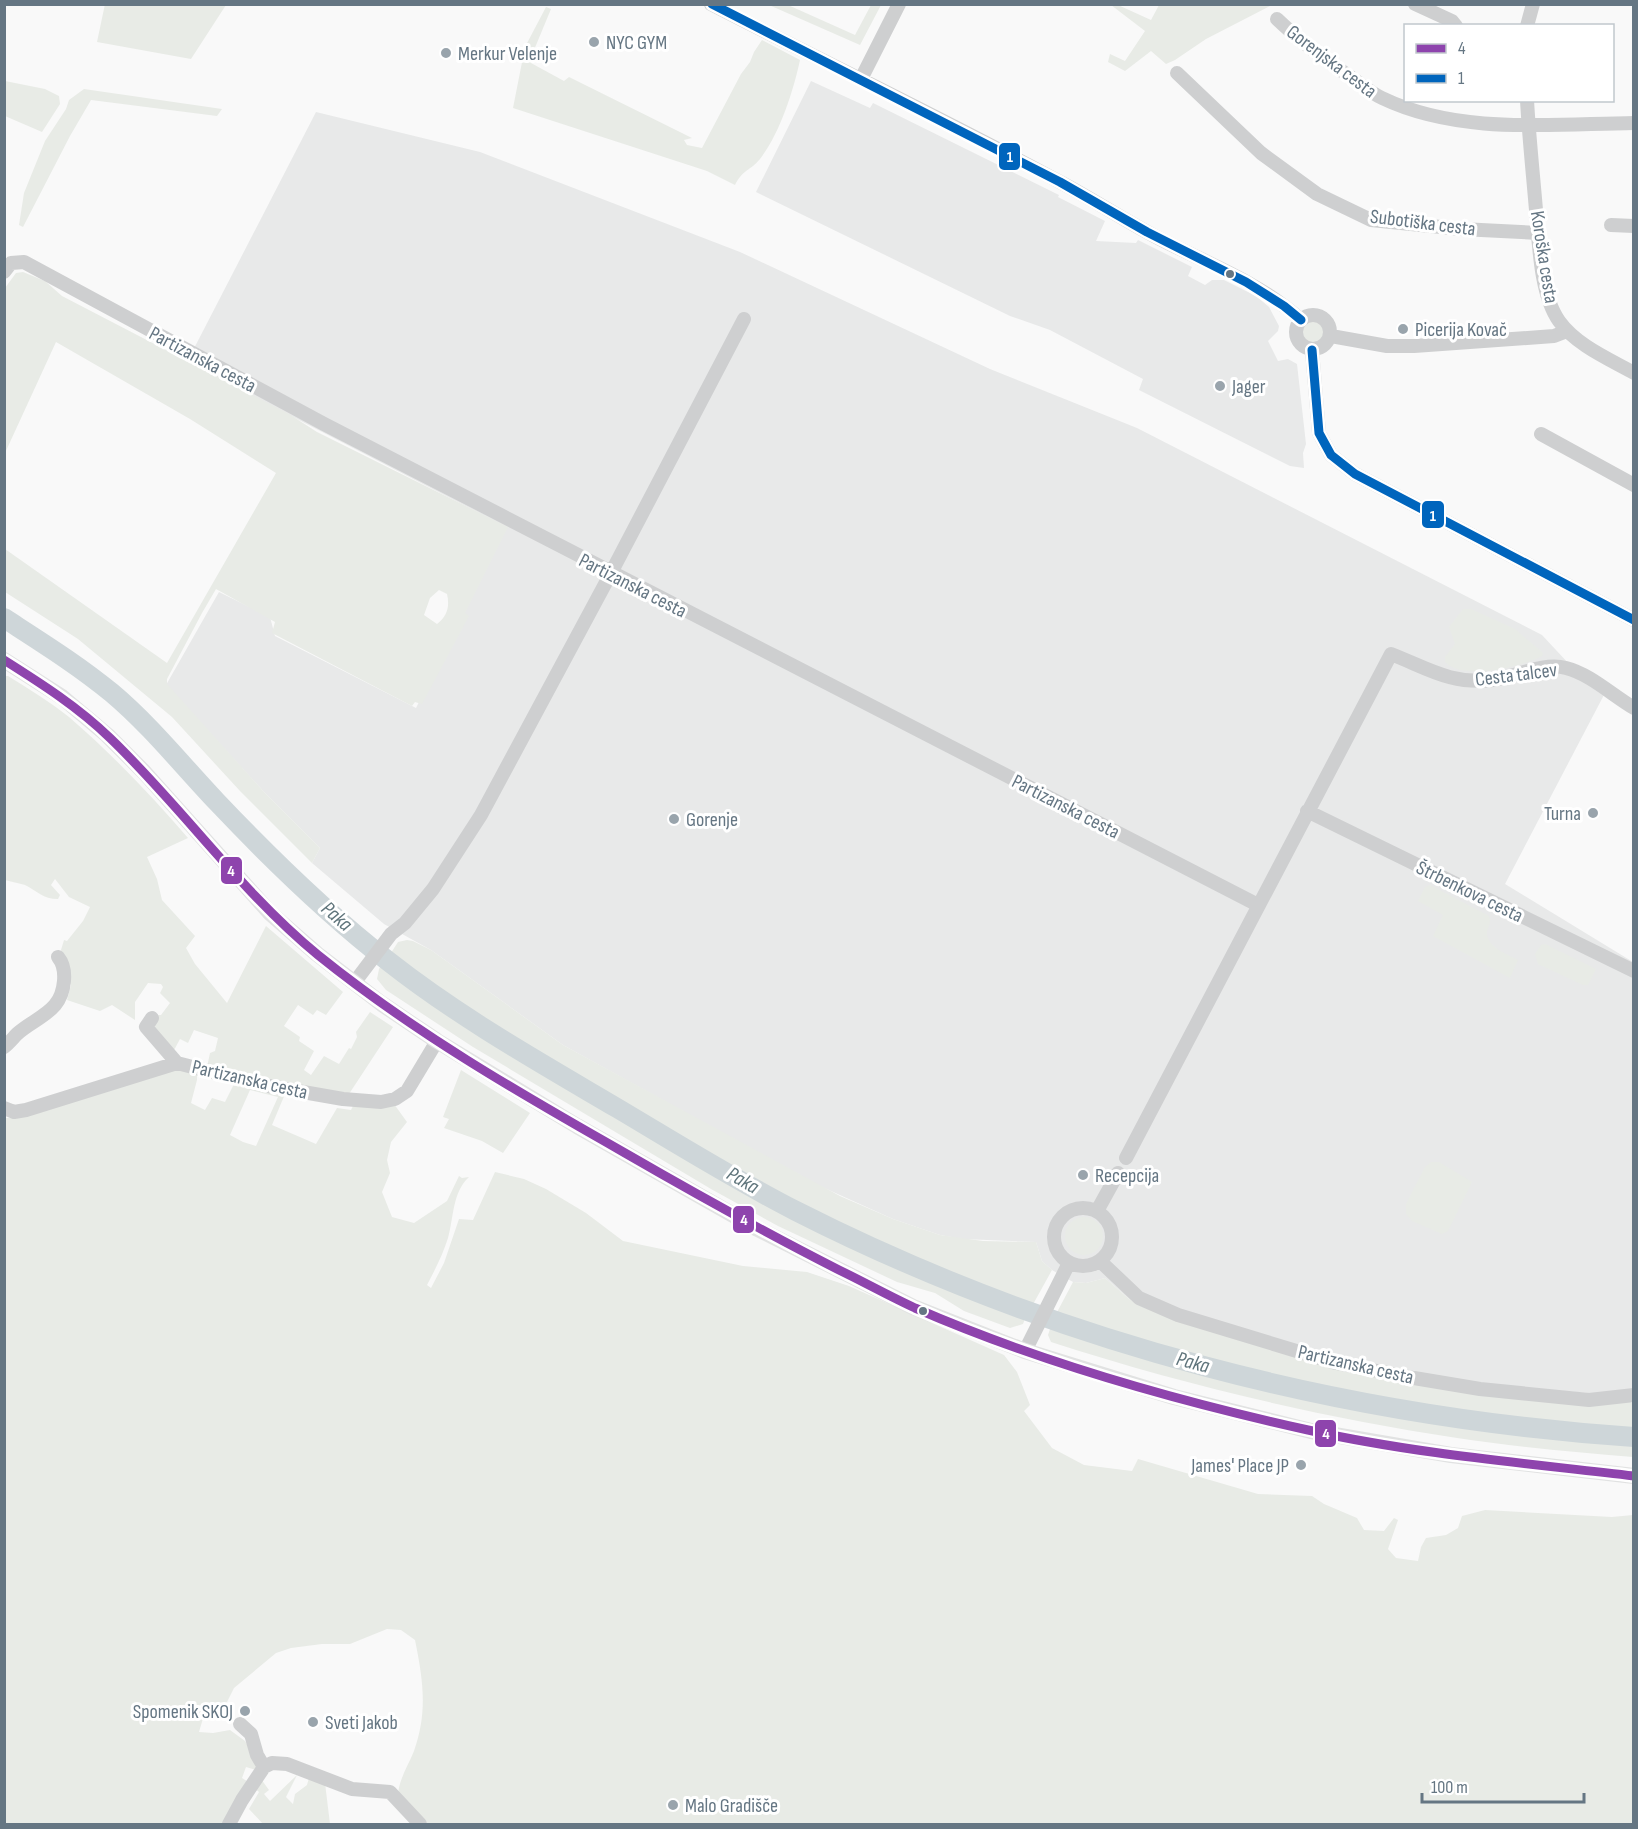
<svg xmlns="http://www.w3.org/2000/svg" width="1638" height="1829" font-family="'Sofia Sans Condensed',sans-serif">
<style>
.built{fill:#e8e9e9}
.green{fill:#e8ebe6;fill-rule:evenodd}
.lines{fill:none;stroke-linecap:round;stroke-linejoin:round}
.river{stroke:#ced6d9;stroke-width:20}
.minor{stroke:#cecfd0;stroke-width:14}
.major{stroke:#e1e2e2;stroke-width:16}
.bus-1-casing{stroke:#fff;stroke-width:14}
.bus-2-casing{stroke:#fff;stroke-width:14}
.bus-1{stroke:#8e44ad;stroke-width:9}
.bus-2{stroke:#0065bd;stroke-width:9}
.poi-dot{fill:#99a4ac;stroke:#fff;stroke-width:2}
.bus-dot{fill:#657683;stroke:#fff;stroke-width:2}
.labels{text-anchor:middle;stroke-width:6;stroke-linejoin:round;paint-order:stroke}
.poi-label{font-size:20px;fill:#657683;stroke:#fff;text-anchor:start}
.street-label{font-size:20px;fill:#657683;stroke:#fff}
.water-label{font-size:21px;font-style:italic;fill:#60757c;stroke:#fff}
.line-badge{stroke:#fff;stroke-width:2}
.badge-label{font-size:16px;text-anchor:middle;font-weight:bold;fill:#fff}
</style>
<rect width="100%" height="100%" fill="#f9f9f9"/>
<path class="built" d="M811 81 870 108 873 103 1059 195 1058 197 1105 221 1096 241 1136 243 1138 240 1192 267 1188 276 1205 285 1212 280H1224L1256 296 1269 307 1279 326 1278 331 1268 341 1278 361 1288 359 1297 364 1306 444 1303 453 1304 468 1290 466 1139 390 1143 379 1050 330 1010 316 756 192Z
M316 112 480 152 740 252 990 369 1137 428 1542 635 1584 680 1605 693 1505 884 1633 962V1397L1414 1378 1143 1307 1129 1299 1105 1278 1086 1283 1073 1282 1052 1270 1042 1261 1036 1242 962 1239 940 1235 893 1219 811 1182 563 1045 431 950 384 924 312 863 320 848 265 793 166 685 219 592 270 617 275 636 416 708 506 527 187 362Z"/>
<path class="green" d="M105 4H226V5L191 59 97 42Z
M769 5H788L855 35 871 5H881L860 45Z
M1111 5H1118L1151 20 1159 5H1272L1206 39 1175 60 1166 64 1151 51 1125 71 1108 62 1110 54 1125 61 1145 31Z
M546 7 551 9 534 50 531 63 564 81 569 77 692 138 684 140 687 145 702 148 741 74 750 62 754 52 762 40 800 60C793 92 780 133 760 159 750 171 743 169 735 185L707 171 513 108 525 47Z
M5 81 45 89 59 96 60 104 42 132 5 116Z
M84 89 222 109 217 116 91 100 70 136 23 227 19 225 24 193 45 141 66 109 69 100Z
M23 272 45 281 62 296 289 414 317 432 508 527 465 613 469 616 422 704 415 702 412 706 272 633 275 622 216 589 202 613 167 679V684L265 793 320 848 312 863 240 791 172 717 78 639 5 592V549L167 663 276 473 190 419 56 342 5 453V288L16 273ZM439 590 447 594C450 607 447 616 437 624L424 615 430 598Z
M1300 332a13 13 0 1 1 26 0a13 13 0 1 1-26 0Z
M1463 609H1471L1515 629 1543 653 1542 656C1523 667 1462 681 1445 662V657L1455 644 1449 627Z
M4 676H8C29 689 50 702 69 717 112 754 151 795 188 838L147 857 157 879 162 900 195 936 186 948 195 964 227 1003 266 926 343 992 326 1015 317 1010 313 1015 298 1005 284 1026 300 1037 299 1041 314 1051 304 1070 311 1075 324 1056 339 1064 349 1048 351 1049 357 1037 356 1032 370 1012 393 1027 349 1094 285 1087 207 1067 210 1053 215 1051 218 1038 194 1030 188 1043 180 1039 173 1052 150 1032 156 1015H161L170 1003 160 993 163 987 161 984 148 983 135 1002V1020L112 1005 100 1011 67 1000 71 985 69 982 67 964 61 950 64 940 67 941 83 921 90 907 69 897 55 879 51 885 60 895 58 899C43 899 37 891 25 885 19 883 11 882 5 880Z
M1430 885 1489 916C1492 924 1486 928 1487 935 1489 948 1509 955 1518 960L1510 978 1433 936 1443 915 1418 901 1425 887Z
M407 940 413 941 431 950 563 1045 840 1196 893 1219 940 1235 983 1241 1036 1242 1042 1261 1052 1270 1031 1308 954 1280 831 1225 758 1187 512 1042 474 1018 389 956 398 942Z
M1545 944 1596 969 1588 985H1583L1538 964 1535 954 1541 945Z
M383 963 467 1024 731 1181 825 1230 881 1256 1026 1316 1023 1324 1010 1328 964 1311 935 1293 897 1282 778 1226 711 1189 473 1047 386 990 377 979 379 969Z
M173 1067 197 1072V1080L191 1103 205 1110 212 1098 225 1102 236 1080 285 1094 272 1125 316 1144 337 1108 351 1110 355 1102 394 1104 407 1122 391 1142 387 1160 390 1173 382 1192 392 1217 414 1223 447 1201 459 1176 462 1178 469 1177C452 1193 454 1217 448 1238 443 1254 435 1270 427 1285L431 1288 444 1263 459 1219 473 1220 495 1172 524 1179 546 1189 586 1213 623 1241 743 1266 807 1272 849 1286 1004 1355 1017 1372 1030 1405 1024 1411 1052 1448 1084 1465 1132 1471 1138 1459 1258 1494 1312 1496 1324 1504 1357 1518 1364 1530 1384 1531 1394 1518 1398 1520 1388 1549 1396 1558 1418 1561 1421 1547 1426 1538 1446 1535 1458 1528 1462 1516 1485 1510 1612 1517 1633 1515V1824H424L398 1795C399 1779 408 1766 414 1751 428 1711 423 1680 415 1640L401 1630 387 1629 350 1644H322L291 1648 276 1653 234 1688 225 1706 204 1715 199 1732 213 1733 230 1730 245 1741 257 1760 256 1770 246 1767 242 1778 250 1783 226 1824H5L4 1118H17ZM250 1090 278 1097 256 1146 243 1142 230 1135Z
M461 1070 530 1113 503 1153 482 1141 444 1128 449 1119 443 1117Z
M1431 1162H1439L1472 1182 1448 1231 1442 1234 1412 1221 1406 1214V1204L1425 1167Z
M1065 1236a19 19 0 1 1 38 0a19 19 0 1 1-38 0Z
M1105 1278 1129 1299 1143 1307 1321 1363 1627 1401 1633 1403V1434C1540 1425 1446 1416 1354 1398 1252 1379 1153 1348 1055 1316L1073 1282 1086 1283Z
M1052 1323C1137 1351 1222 1378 1309 1398 1415 1422 1525 1435 1633 1443V1457C1575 1452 1516 1447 1457 1438 1319 1417 1184 1385 1051 1342L1048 1335Z
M297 1775 286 1797 293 1804 295 1794 307 1785 309 1778 325 1783 330 1824H263L249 1809 259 1792 254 1788 261 1779 269 1790 264 1794 270 1801Z"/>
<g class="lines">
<path class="river" d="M4 618C41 642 78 665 112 693 150 725 182 765 216 801 270 858 326 913 388 961 459 1017 539 1062 617 1108 676 1143 735 1180 796 1211 1056 1343 1343 1417 1634 1437"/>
<path class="minor" d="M711 4C828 64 946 120 1060 182 1090 198 1118 216 1147 232 1199 261 1256 279 1301 320
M1415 4 1452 21 1456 26
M1277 19C1301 42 1324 59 1352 78 1361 84 1371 93 1382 98 1459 135 1551 124 1634 123
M1527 26 1533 4
M1177 73 1261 153 1317 194 1371 220 1461 229 1539 233
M861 79 899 4
M1527 100C1529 137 1533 174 1536 210 1539 243 1540 294 1559 321 1576 345 1609 359 1634 373
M1611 225 1634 226
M4 272 11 263 24 262 324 424 1258 905
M1296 332a17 17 0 1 1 34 0a17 17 0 1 1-34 0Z
M1331 336 1387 346H1414L1554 336 1567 331
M1312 350 1319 433 1331 455 1355 474 1634 620
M1541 434 1634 485
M1307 811 1634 971
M354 983 391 934 405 923 433 889 481 815 611 573 744 319
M152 1018 146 1027 177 1063
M4 1047C9 1043 13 1038 17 1034 29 1023 45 1017 55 1005 65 993 68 969 58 957
M4 1108 14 1112 26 1110 177 1063 263 1085 343 1099 381 1102 395 1099 407 1091 437 1041
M1126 1158 1391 654C1427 668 1451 685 1493 680 1516 677 1542 662 1566 668 1590 674 1612 695 1634 708
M1054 1237a29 29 0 1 1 58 0a29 29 0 1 1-58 0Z
M1097 1211 1118 1173
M1100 1261 1139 1298 1178 1315 1336 1363 1414 1378 1480 1389 1589 1400 1634 1395
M1025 1351 1069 1263
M240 1724 251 1734 257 1755 264 1767
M229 1824 242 1800 264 1767 272 1763 287 1764 352 1789 390 1792 420 1824"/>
<path class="major" d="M4 660 62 697 107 735 144 772 270 913 317 954 382 1004 437 1041 577 1126 756 1228 913 1307 1025 1351 1174 1397 1311 1431 1451 1455 1634 1476"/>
<g class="bus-1-casing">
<path id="bus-1" d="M4 660C42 684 78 707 110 738 182 807 240 891 318 955 412 1031 519 1093 625 1153 696 1194 766 1233 839 1270 864 1282 889 1296 915 1308 1037 1361 1177 1401 1308 1430 1415 1454 1525 1463 1634 1476"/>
</g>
<g class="bus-2-casing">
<path id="bus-2" d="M712 4 1060 182 1147 232 1246 282 1284 306 1301 320
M1312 350 1319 433 1331 455 1355 474 1634 620"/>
</g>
<use href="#bus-1" class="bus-1"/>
<use href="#bus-2" class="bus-2"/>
</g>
<g class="poi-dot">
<circle cx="594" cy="42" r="6"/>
<circle cx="446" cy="53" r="6"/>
<circle cx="1403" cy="329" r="6"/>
<circle cx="1220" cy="386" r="6"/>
<circle cx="1593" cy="813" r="6"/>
<circle cx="674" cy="819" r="6"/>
<circle cx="1083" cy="1175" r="6"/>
<circle cx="1301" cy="1465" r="6"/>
<circle cx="245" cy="1711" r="6"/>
<circle cx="313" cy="1722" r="6"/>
<circle cx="673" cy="1805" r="6"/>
</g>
<g class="bus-dot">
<circle cx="1230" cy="274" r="5"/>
<circle cx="923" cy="1311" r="5"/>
</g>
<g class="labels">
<g class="poi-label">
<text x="606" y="49">NYC GYM</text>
<text x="458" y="60">Merkur Velenje</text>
<text x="1415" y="336">Picerija Kovač</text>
<text x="1232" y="393">Jager</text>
<text x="1581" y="820" text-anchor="end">Turna</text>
<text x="686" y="826">Gorenje</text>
<text x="1095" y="1182">Recepcija</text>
<text x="1289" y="1472" text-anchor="end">James' Place JP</text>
<text x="233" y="1718" text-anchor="end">Spomenik SKOJ</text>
<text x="325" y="1729">Sveti Jakob</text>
<text x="685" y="1812">Malo Gradišče</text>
</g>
<g class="street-label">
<text transform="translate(1332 61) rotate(37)" y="7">Gorenjska cesta</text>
<text transform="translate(1423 222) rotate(7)" y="7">Subotiška cesta</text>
<text transform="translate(1545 257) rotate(81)" y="7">Koroška cesta</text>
<text transform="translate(203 359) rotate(28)" y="7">Partizanska cesta</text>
<text transform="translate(633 585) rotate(27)" y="7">Partizanska cesta</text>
<text transform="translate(1516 674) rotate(-7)" y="7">Cesta talcev</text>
<text transform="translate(1066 806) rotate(27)" y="7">Partizanska cesta</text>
<text transform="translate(1470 891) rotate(26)" y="7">Štrbenkova cesta</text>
<text transform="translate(250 1079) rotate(13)" y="7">Partizanska cesta</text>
<text transform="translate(1356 1364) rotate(13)" y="7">Partizanska cesta</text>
</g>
<g class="water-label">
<text transform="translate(337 916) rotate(41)" y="7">Paka</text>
<text transform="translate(743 1180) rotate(30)" y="7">Paka</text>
<text transform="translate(1193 1362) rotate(15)" y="7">Paka</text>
</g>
</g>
<g class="line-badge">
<rect x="998" y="142" width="23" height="29" rx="6" fill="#0065bd"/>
<rect x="1421" y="500" width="24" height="29" rx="6" fill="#0065bd"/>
<rect x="220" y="856" width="23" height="29" rx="6" fill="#8e44ad"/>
<rect x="732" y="1205" width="23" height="29" rx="6" fill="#8e44ad"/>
<rect x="1314" y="1419" width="23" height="29" rx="6" fill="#8e44ad"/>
</g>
<g class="badge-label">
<text x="1010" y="162">1</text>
<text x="1433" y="521">1</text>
<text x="231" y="876">4</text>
<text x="744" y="1225">4</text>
<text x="1326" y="1439">4</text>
</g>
<rect width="1638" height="1829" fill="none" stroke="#657683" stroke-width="12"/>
<rect x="1404" y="24" width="210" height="78" fill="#ffffff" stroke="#c1c8cd" stroke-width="1.5"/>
<rect x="1416" y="44" width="30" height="9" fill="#8e44ad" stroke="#c1c8cd" stroke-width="1.5"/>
<text x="1458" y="54" font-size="18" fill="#657683">4</text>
<rect x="1416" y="74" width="30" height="9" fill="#0065bd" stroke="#c1c8cd" stroke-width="1.5"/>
<text x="1458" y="84" font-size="18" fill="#657683">1</text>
<path d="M1422 1793v9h162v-9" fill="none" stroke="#657683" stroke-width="3"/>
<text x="1431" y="1793" font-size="18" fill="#657683" stroke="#ffffff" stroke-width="4.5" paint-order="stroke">100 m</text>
</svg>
